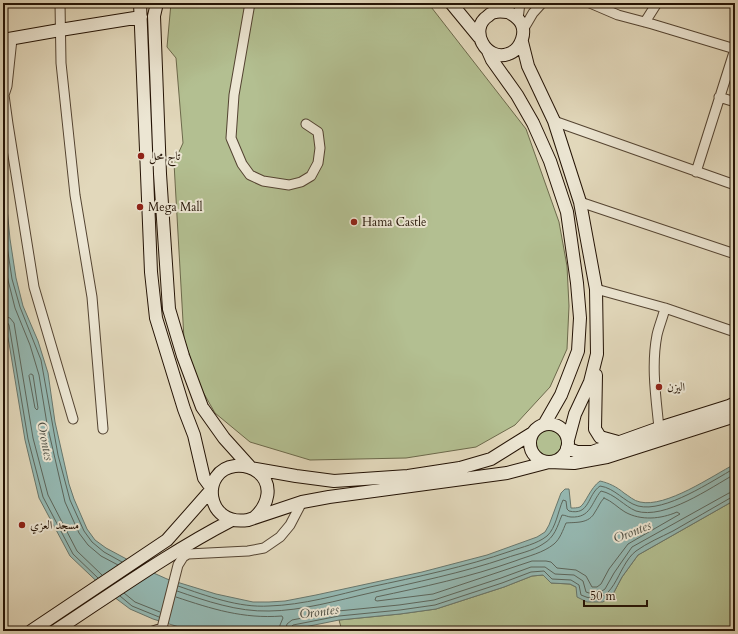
<svg xmlns="http://www.w3.org/2000/svg" width="738" height="634" font-family="Cardo,Amiri,serif">
<style>
.green{fill:#b3bf91;stroke:#6c694b}
.water{fill:#95b9b3;stroke:#68776d}
.lines{fill:none;stroke-linecap:round;stroke-linejoin:round}
.shore{stroke:#5c665c;stroke-width:1}
.street-casing{stroke:#544432;stroke-width:11}
.secondary-casing{stroke:#241305;stroke-width:14}
.street{stroke:#ece6d3;stroke-width:9}
.secondary{stroke:#ece6d3;stroke-width:12}
.poi-dot{fill:#8f2418;stroke:#ece6d3;stroke-width:1.5}
.labels{text-anchor:middle;stroke-width:4;stroke-linejoin:round;paint-order:stroke}
.poi-label{font-size:12px;fill:#241305;stroke:#ece6d3;text-anchor:start}
.water-label{font-size:13px;font-style:italic;fill:#4c4d42;stroke:#ece6d3}
</style>
<rect width="100%" height="100%" fill="#e2d8bb"/>
<filter id="stains"><feTurbulence type="fractalNoise" baseFrequency=".005" numOctaves="4"/><feColorMatrix values="0 0 0 0 .2 0 0 0 0 .09 0 0 0 0 .02 0 0 0 .5 -.17"/></filter>
<radialGradient id="worn" r=".72"><stop offset=".6" stop-color="#630" stop-opacity="0"/><stop offset="1" stop-color="#630" stop-opacity=".3"/></radialGradient>
<path class="green" d="M171 3H428L526 129 559 222 567 266 569 306 567 349 550 387 515 425 476 447 406 458 310 460 250 442 215 413 199 385 184 339 174 163 183 143 176 58 167 47Z
M536 443a13 13 0 1 1 26 0a13 13 0 1 1-26 0Z
M735 500V631H342L339 620 400 614 436 609 504 587 532 576 543 575 551 583 570 584 576 587 613 594 622 577 638 555Z"/>
<path class="water" d="M3 167 10 239 16 278 23 306 38 341 48 373 55 422 69 484 74 499 87 529 95 540 106 548 147 570 167 579 216 594 253 602H269L285 601 316 595 422 572 487 555 537 537 545 532 549 525 561 493 565 489H569L571 508C574 508 577 508 580 507 586 503 590 488 600 481 609 483 617 487 624 493 629 496 634 501 640 502 666 508 712 476 735 464V500L638 555 622 577 613 594 603 602H587L577 597 576 587 570 584 551 583 543 575 532 576 504 587 436 609 400 614 339 620 285 631H192L153 619 130 609 110 594 70 556 39 498 25 440 9 343 3 317Z"/>
<g class="lines">
<path class="shore" d="M3 203 6 239 12 279 20 307 41 360 58 455 70 500 84 531 92 542 104 552 122 562
M3 252 8 280 15 308 30 345 39 375 47 424 65 502 79 533 88 545 101 556 118 565
M3 316 10 318 14 323 33 438 48 495 77 551 102 575
M3 321 7 322 9 325 28 439 43 497 73 554 98 578
M31 374 33 375 38 408 37 410 35 408 29 376Z
M604 498C612 501 618 508 625 512 641 521 661 519 677 512L680 514 628 544 609 569 601 584 597 587H592L586 576 576 570 557 568 551 562 546 561H532L433 594 377 601 375 600 376 597C423 587 470 577 515 561 528 556 543 553 554 544 560 539 563 530 566 523 576 522 589 524 595 512 598 508 600 502 604 498Z
M178 586C207 596 239 608 269 606 303 605 338 595 370 587 417 577 465 567 511 551 522 547 537 544 547 536 556 528 558 511 563 500L566 501 567 509 569 511C590 516 587 495 600 486 615 488 624 502 638 506 665 513 712 481 735 468
M177 591C206 601 238 612 269 611 301 611 339 600 370 593 416 582 462 573 506 558 517 554 533 551 543 544 555 537 557 527 562 515 565 515 568 517 571 517 591 518 591 503 601 491 615 494 624 506 636 511 665 520 710 488 735 474
M124 593 135 602 160 612
M120 596 132 606 159 617
M176 597C212 609 243 619 282 616L283 618 280 625 279 631
M285 631 287 624 292 620 338 611 399 605 434 600 501 578 531 567H545L555 574 574 575 583 581 586 592 589 593H599L605 589 614 573 632 547 729 493 735 492
M290 631 291 627 293 625 339 616 400 610 435 605 502 583 531 572 544 571 552 579 571 580 579 585 581 595C615 611 616 566 636 551 647 543 661 537 673 531 693 520 712 508 732 497H735"/>
<g class="street-casing">
<path id="street" d="M60 3 61 63 75 195 92 297 103 429
M250 3 234 95 231 138 242 164 250 175 263 181 289 185 301 182 311 176 318 163 320 148 318 132 306 124
M590 3 618 15 652 24 735 49
M518 19 520 3
M645 22 657 3
M523 30 533 13 542 3
M12 39 7 86 4 95 8 124 34 287 73 419
M719 97 735 102
M554 121 735 185
M696 172 735 49
M580 202 735 254
M596 289 665 308 735 332
M659 428C656 398 651 366 657 335 659 326 663 317 665 308
M153 631 162 628 178 565 183 557 188 554 248 551 264 548 280 537 290 525 302 502"/>
</g>
<g class="secondary-casing">
<path id="secondary" d="M157 3 154 16 160 174 169 309 183 356 202 407 224 438 251 468 296 476 334 481 408 476 460 468 491 459 531 434
M451 3 479 37
M492 3C500 8 511 12 518 19 529 30 521 50 508 54 486 62 468 29 488 16 490 14 493 12 496 12 500 11 504 12 508 12
M3 40 60 30 141 17
M522 42 528 66 554 121 580 202 596 289 597 354 590 382 575 414 568 440
M488 51 492 60 517 95 533 123 550 161 567 212 577 283 580 318 578 351 561 395 545 423
M596 375 595 429 600 437 618 442
M530 443a19 19 0 1 1 38 0a19 19 0 1 1-38 0Z
M567 448 577 452H592L659 428 729 406 735 403
M255 517C268 505 274 485 258 472 251 467 244 465 235 466 200 470 205 527 248 520L302 502 329 497 507 473 549 462 574 463 607 457 735 416
M31 631 167 540 212 489 204 478 194 435 184 409 156 318 151 272 140 3
M55 631C113 593 170 552 232 520"/>
</g>
<use href="#street" class="street"/>
<use href="#secondary" class="secondary"/>
</g>
<g class="poi-dot">
<circle cx="141" cy="156" r="4"/>
<circle cx="140" cy="207" r="4"/>
<circle cx="354" cy="222" r="4"/>
<circle cx="659" cy="387" r="4"/>
<circle cx="22" cy="525" r="4"/>
</g>
<g class="labels">
<g class="poi-label">
<text x="149" y="160">تاج محل</text>
<text x="148" y="211">Mega Mall</text>
<text x="362" y="226">Hama Castle</text>
<text x="667" y="391">اليزن</text>
<text x="30" y="529">مسجد العزي</text>
</g>
<g class="water-label">
<text transform="translate(46 441) rotate(78)" y="5">Orontes</text>
<text transform="translate(632 531) rotate(-22)" y="5">Orontes</text>
<text transform="translate(319 611) rotate(-8)" y="5">Orontes</text>
</g>
</g>
<rect width="738" height="634" fill="none" stroke="#e2d8bb" stroke-width="16"/>
<rect x="4" y="4" width="730" height="626" fill="none" stroke="#241305" stroke-width="2"/>
<rect x="8" y="8" width="722" height="618" fill="none" stroke="#241305"/>
<path d="M584 600v6h63v-6" fill="none" stroke="#241305" stroke-width="2"/>
<text x="590" y="600" font-size="12" fill="#241305" stroke="#ece6d3" stroke-width="3" paint-order="stroke">50 m</text>
<rect width="100%" height="100%" filter="url(#stains)"/>
<rect width="100%" height="100%" fill="url(#worn)"/>
</svg>
